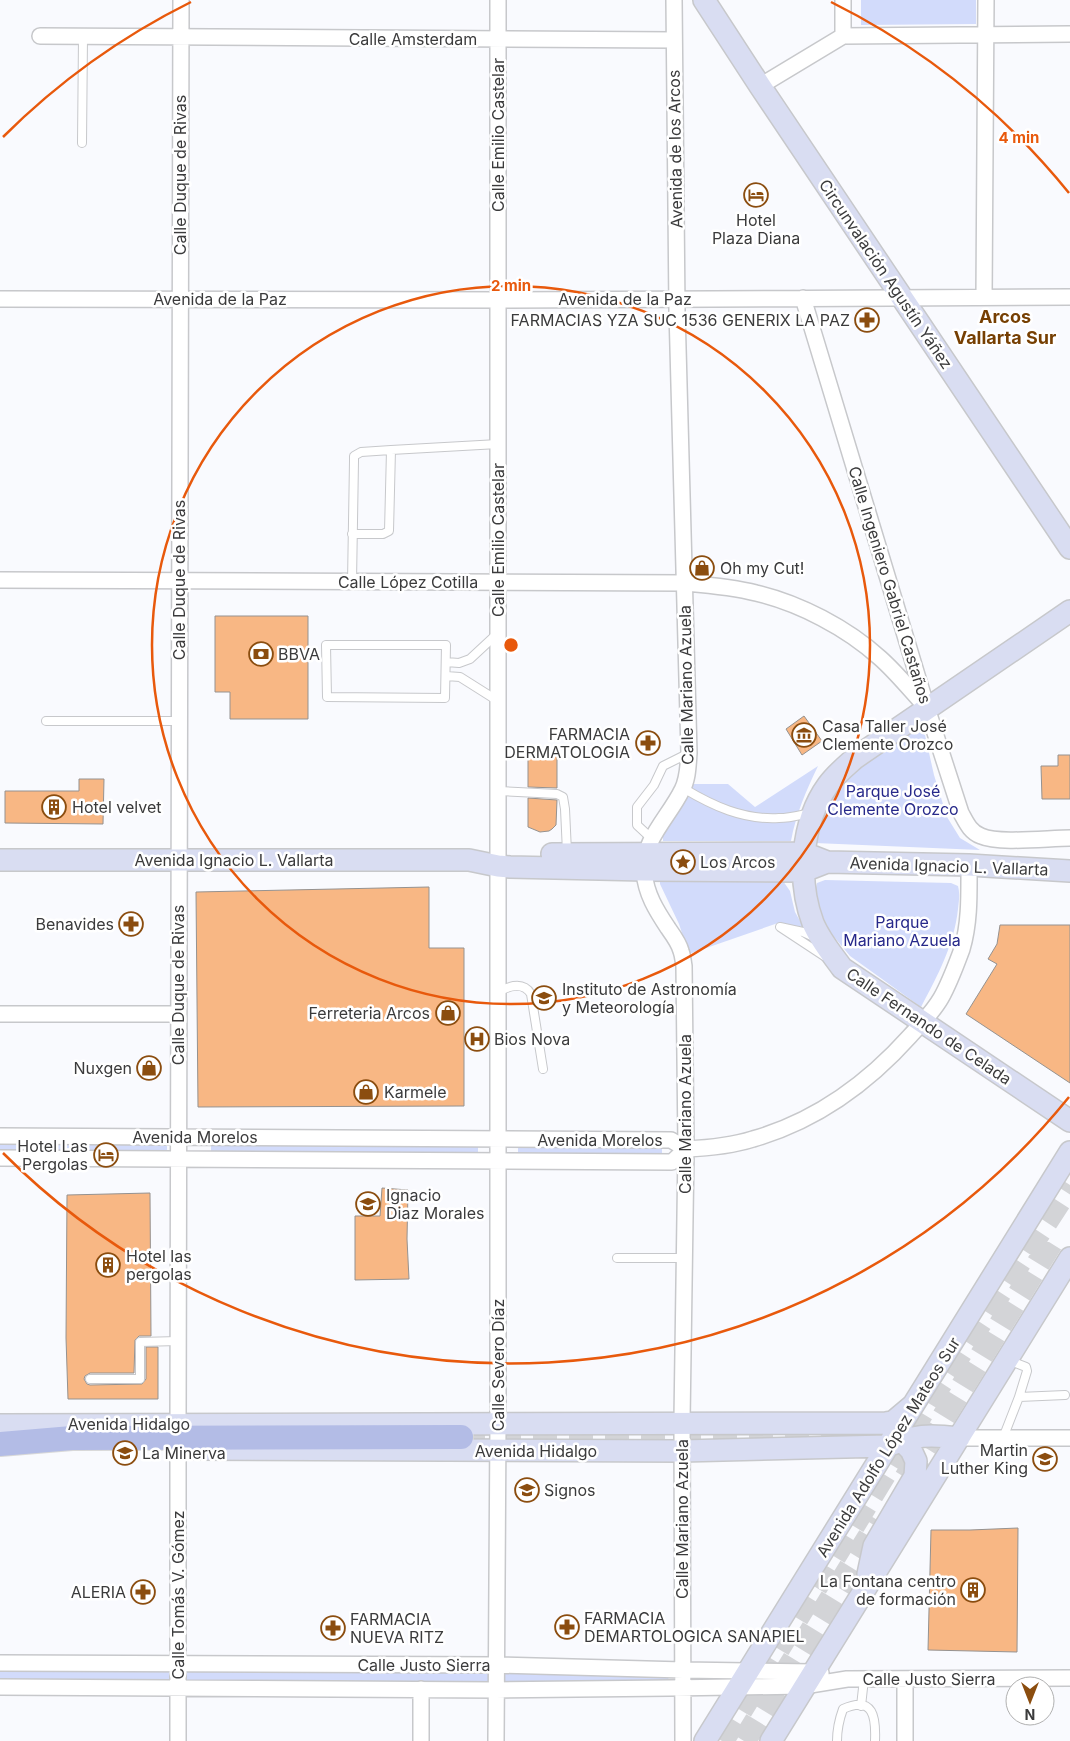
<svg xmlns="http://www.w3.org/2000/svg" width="1070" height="1741" font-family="Inter,sans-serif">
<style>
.green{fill:#d2dbfb}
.building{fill:#f8b784;stroke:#959290}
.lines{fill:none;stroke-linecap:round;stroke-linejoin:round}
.primary-tunnel{stroke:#d3d4d7;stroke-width:24;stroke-dasharray:24 12;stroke-linecap:butt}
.lane-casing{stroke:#c7c8cb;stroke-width:10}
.street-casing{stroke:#c7c8cb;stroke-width:18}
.secondary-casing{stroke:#c7c8cb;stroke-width:24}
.primary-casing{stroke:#d8d8d8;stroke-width:26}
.lane{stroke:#fff;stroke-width:8}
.street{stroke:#fff;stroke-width:15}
.secondary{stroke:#d9ddf2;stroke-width:21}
.primary{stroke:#b3bce6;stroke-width:24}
.ring{fill:none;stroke:#e8590c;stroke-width:2.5}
.labels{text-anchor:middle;stroke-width:5;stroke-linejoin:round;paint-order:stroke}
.street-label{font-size:16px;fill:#3b3b3c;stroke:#fff}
.poi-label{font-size:16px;fill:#3b3b3c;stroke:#fff;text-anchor:start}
.park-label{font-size:16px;fill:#27298a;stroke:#fff}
.neighbourhood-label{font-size:18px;font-weight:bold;fill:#763f02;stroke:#fff}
.centre{fill:#e8590c;stroke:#fff;stroke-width:2.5}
.ring-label{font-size:15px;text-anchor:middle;font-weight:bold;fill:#e8590c;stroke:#fff;stroke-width:5;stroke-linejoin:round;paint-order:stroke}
</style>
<rect width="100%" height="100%" fill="#f9fafe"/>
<path class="green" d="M861 0H976V24L861 25Z
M912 730H920L925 735 934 775 947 817 960 838 980 850 815 843 822 810 849 774Z
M818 766C806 791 796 814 791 841H663V831L693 784H728L755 807Z
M660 879 783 881 790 891 795 912 804 928 778 923 689 954 679 924 660 884Z
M825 880 951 883 958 886C960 894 959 900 958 909 954 945 938 975 921 1007L850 956 830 932 818 906 815 892 817 883Z
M167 1140V1153H0V1141Z
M211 1142 478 1143V1155L211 1154Z
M518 1145H662V1155H518Z
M0 1663 667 1670 670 1688 0 1687Z"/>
<path class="building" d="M215 616H308V719H230V692H215Z
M804 716 822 741 802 755 786 729Z
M528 754H557V788L528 787Z
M1058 755H1070V799H1042L1041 766H1058Z
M79 779H104L103 824 5 823V791H79Z
M528 798 557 800 556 825 552 829 549 831 540 832 528 827Z
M429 887V948H464V1106L198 1107 196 892Z
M1000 925H1070V1083L966 1014 997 964 988 959 997 944Z
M382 1188 408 1190 407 1239 409 1279 355 1280V1216H380Z
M150 1193 151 1336H139L135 1340 134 1373H90L85 1376 84 1379 87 1384 90 1385 142 1384 146 1379V1347H158V1399H68L66 1338 67 1195Z
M1018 1528 1017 1652 928 1650 931 1530H970Z"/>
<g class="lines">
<path class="primary-tunnel" d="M461 1437 883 1435 905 1428 911 1421
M906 1478 1054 1238
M722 1741 929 1401 1070 1185
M744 1741 879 1521"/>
<g class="lane-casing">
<path id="lane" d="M82 143 83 37
M391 450 498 444
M352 582 354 461V456L361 452 391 450 389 531 383 534H352
M326 645H446L445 698 327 697Z
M446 662 459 663 470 659 498 633
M446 676 460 677 498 701
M46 721H178
M683 788C713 806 743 820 779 818 790 818 800 815 810 813
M498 791 557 794 563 797 565 809 567 852
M652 839 637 825V807L654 785 663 766 689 753
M814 937 803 932 780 927 824 956
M498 992C509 986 523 981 531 994L543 1069
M617 1258H684
M1008 1360 1026 1367 1027 1371 1019 1397
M90 1379H140V1342L178 1341
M1003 1438 1019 1397 1065 1395
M861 1706 864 1679
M837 1741C837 1729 839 1720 843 1709 874 1695 876 1718 875 1741"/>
</g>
<g class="street-casing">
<path id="street" d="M674 0 677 311 689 753C688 766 688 779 682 790 669 817 642 840 644 872 646 894 656 910 668 928 673 935 679 943 681 951 683 956 683 961 684 966L686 1149 682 1420 683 1741
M40 36 674 40
M843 36V0
M760 86 843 36 1070 34
M984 297 986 0
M803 298 927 708 961 813C966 822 970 832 981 836 999 844 1048 838 1070 838
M0 299 510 300 1070 297
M0 580 685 583C708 585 733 587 756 593 799 603 847 628 880 658 897 673 911 691 927 708
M0 1014H178
M0 1136 671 1140 686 1149
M686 1149C709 1148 731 1146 753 1139 816 1121 867 1084 910 1036 921 1024 933 1012 941 998 950 982 956 965 962 949 970 922 969 893 969 865
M0 1158 672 1162 686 1149
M178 1424 181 0
M959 1438H1070
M178 1449V1741
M0 1663 496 1665 683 1670 813 1672 821 1673
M0 1687 496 1690 670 1688 804 1686 847 1679 1070 1678
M421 1741V1689
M496 1741 498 1423V0
M905 1741V1679"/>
</g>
<g class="secondary-casing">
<path id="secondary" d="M704 0 760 86 1070 548
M1070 611 855 758C846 766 835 775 828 785 801 822 797 881 813 923 820 940 832 954 842 968L1070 1121
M552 854 804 853 827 862 969 865 1070 871
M0 860H469L498 866 510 867 644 870 804 871 827 862
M0 1425 886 1423 893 1422 912 1406
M198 1449 682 1451 887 1446C917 1435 927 1434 959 1438
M868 1574 874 1546 915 1476 916 1461 911 1450 902 1441
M705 1741 1070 1152
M771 1741 1070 1258"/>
</g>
<g class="primary-casing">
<path id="primary" d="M0 1444 72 1438 461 1437"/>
</g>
<use href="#lane" class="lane"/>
<use href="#street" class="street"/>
<use href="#secondary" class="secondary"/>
<use href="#primary" class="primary"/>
</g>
<g class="ring">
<circle cx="511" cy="645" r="359"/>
<path d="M1069 1097A718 718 0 0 1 3 1153M3 137A718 718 0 0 1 191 2M831 2A718 718 0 0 1 1069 193"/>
</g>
<defs>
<g id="hotel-ring" transform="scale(1.25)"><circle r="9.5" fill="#fff" stroke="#8b4d0f" stroke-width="1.5"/><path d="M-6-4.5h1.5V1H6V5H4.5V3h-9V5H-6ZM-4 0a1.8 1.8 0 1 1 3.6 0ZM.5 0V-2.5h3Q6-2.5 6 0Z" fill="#8b4d0f"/></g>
<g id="pharmacy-ring" transform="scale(1.25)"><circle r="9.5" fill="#fff" stroke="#8b4d0f" stroke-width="1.5"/><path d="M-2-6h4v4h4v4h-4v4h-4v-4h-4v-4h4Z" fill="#8b4d0f"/></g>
<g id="shop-ring" transform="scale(1.25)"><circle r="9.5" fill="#fff" stroke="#8b4d0f" stroke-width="1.5"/><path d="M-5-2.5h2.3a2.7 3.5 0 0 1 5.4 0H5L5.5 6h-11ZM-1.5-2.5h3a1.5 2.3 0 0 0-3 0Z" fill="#8b4d0f"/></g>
<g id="bank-ring" transform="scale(1.25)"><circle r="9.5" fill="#fff" stroke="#8b4d0f" stroke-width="1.5"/><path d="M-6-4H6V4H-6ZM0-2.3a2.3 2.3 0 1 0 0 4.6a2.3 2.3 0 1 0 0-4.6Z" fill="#8b4d0f"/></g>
<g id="museum-ring" transform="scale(1.25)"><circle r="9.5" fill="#fff" stroke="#8b4d0f" stroke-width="1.5"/><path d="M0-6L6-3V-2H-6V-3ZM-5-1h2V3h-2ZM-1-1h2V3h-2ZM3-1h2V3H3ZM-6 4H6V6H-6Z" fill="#8b4d0f"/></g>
<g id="building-ring" transform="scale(1.25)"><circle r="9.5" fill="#fff" stroke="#8b4d0f" stroke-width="1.5"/><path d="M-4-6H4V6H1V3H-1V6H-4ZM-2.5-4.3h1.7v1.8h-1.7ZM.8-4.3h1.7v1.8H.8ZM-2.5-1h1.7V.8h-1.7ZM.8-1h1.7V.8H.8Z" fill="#8b4d0f"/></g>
<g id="sight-ring" transform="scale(1.25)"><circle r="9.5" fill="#fff" stroke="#8b4d0f" stroke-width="1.5"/><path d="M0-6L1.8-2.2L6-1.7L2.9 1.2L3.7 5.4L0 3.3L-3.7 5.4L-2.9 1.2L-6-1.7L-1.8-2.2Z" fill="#8b4d0f"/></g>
<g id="university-ring" transform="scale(1.25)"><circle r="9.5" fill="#fff" stroke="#8b4d0f" stroke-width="1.5"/><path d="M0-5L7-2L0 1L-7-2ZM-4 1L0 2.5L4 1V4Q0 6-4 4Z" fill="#8b4d0f"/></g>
<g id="hospital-ring" transform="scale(1.25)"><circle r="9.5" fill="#fff" stroke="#8b4d0f" stroke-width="1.5"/><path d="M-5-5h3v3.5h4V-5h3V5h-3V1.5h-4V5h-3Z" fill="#8b4d0f"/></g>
<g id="school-ring" transform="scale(1.25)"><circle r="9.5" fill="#fff" stroke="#8b4d0f" stroke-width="1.5"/><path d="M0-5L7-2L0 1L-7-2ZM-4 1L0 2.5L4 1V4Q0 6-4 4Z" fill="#8b4d0f"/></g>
</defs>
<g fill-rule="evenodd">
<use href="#hotel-ring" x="756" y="195"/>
<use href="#pharmacy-ring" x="867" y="320"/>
<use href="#shop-ring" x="702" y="568"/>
<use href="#bank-ring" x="261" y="654"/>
<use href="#museum-ring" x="804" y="735"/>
<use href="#pharmacy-ring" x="648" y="743"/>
<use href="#building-ring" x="54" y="807"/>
<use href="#sight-ring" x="683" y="862"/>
<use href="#pharmacy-ring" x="131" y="924"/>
<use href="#university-ring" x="544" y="998"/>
<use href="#shop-ring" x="448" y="1013"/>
<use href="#hospital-ring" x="477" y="1039"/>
<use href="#shop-ring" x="149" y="1068"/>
<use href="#shop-ring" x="366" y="1092"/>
<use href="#hotel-ring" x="106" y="1155"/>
<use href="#school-ring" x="368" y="1204"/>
<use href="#building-ring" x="108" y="1265"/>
<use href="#school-ring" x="125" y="1453"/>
<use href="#school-ring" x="1045" y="1459"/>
<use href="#university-ring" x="527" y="1490"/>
<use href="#building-ring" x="973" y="1590"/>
<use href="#pharmacy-ring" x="143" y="1592"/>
<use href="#pharmacy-ring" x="567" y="1627"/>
<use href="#pharmacy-ring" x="333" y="1628"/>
</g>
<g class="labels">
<g class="street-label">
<text x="413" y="45">Calle Amsterdam</text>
<text transform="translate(498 135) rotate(-90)" y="6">Calle Emilio Castelar</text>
<text transform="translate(675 149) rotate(-91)" y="6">Avenida de los Arcos</text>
<text transform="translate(180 175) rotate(-90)" y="6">Calle Duque de Rivas</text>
<text transform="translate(886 274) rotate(56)" y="6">Circunvalación Agustín Yáñez</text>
<text x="220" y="305">Avenida de la Paz</text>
<text x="625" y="305">Avenida de la Paz</text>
<text transform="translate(498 540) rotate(-90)" y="6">Calle Emilio Castelar</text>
<text transform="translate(179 580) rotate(-90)" y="6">Calle Duque de Rivas</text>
<text x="408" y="588">Calle López Cotilla</text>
<text transform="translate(890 585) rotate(73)" y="6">Calle Ingeniero Gabriel Castaños</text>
<text transform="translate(686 685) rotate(-91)" y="6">Calle Mariano Azuela</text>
<text x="234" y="866">Avenida Ignacio L. Vallarta</text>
<text transform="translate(949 866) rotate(2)" y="6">Avenida Ignacio L. Vallarta</text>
<text transform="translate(178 985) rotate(-90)" y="6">Calle Duque de Rivas</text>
<text transform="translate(929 1026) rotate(34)" y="6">Calle Fernando de Celada</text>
<text transform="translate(685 1114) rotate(-90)" y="6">Calle Mariano Azuela</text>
<text x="195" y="1143">Avenida Morelos</text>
<text x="600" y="1146">Avenida Morelos</text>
<text transform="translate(498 1365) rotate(-90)" y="6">Calle Severo Díaz</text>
<text x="129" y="1430">Avenida Hidalgo</text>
<text transform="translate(888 1447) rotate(-58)" y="6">Avenida Adolfo López Mateos Sur</text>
<text x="536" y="1457">Avenida Hidalgo</text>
<text transform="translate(682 1519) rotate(-90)" y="6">Calle Mariano Azuela</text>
<text transform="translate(178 1595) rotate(-90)" y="6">Calle Tomás V. Gómez</text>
<text x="424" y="1671">Calle Justo Sierra</text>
<text x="929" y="1685">Calle Justo Sierra</text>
</g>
<g class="poi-label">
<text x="756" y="226" text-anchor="middle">Hotel<tspan x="756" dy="18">Plaza Diana</tspan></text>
<text x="850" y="326" text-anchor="end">FARMACIAS YZA SUC 1536 GENERIX LA PAZ</text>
<text x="720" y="574">Oh my Cut!</text>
<text x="278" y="660">BBVA</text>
<text x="822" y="732">Casa Taller José<tspan x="822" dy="18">Clemente Orozco</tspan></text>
<text x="630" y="740" text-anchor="end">FARMACIA<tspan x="630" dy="18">DERMATOLOGIA</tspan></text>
<text x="72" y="813">Hotel velvet</text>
<text x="700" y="868">Los Arcos</text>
<text x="114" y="930" text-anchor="end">Benavides</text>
<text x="562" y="995">Instituto de Astronomía<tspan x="562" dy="18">y Meteorología</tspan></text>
<text x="430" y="1019" text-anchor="end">Ferreteria Arcos</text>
<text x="494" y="1045">Bios Nova</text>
<text x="132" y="1074" text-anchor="end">Nuxgen</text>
<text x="384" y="1098">Karmele</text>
<text x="88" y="1152" text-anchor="end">Hotel Las<tspan x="88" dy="18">Pergolas</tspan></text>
<text x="386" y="1201">Ignacio<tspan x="386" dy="18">Diaz Morales</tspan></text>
<text x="126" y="1262">Hotel las<tspan x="126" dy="18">pergolas</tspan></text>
<text x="1028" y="1456" text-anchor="end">Martin<tspan x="1028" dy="18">Luther King</tspan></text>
<text x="142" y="1459">La Minerva</text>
<text x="544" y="1496">Signos</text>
<text x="956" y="1587" text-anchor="end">La Fontana centro<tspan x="956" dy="18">de formación</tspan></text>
<text x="126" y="1598" text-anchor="end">ALERIA</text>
<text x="584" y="1624">FARMACIA<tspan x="584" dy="18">DEMARTOLOGICA SANAPIEL</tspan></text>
<text x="350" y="1625">FARMACIA<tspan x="350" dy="18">NUEVA RITZ</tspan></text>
</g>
<g class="park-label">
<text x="893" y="797">Parque José<tspan x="893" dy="18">Clemente Orozco</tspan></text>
<text x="902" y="928">Parque<tspan x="902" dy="18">Mariano Azuela</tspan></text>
</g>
<g class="neighbourhood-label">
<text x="1005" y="323">Arcos<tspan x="1005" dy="21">Vallarta Sur</tspan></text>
</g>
</g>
<circle cx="511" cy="645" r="8" class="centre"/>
<g class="ring-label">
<text x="1019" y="143">4 min</text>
<text x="511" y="291">2 min</text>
</g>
<g transform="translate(1030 1701) rotate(180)"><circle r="24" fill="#ffffff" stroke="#b1b1b1"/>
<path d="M0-4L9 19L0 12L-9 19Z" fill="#8b4d0f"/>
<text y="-8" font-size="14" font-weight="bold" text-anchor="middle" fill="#3b3b3c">N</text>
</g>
</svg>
